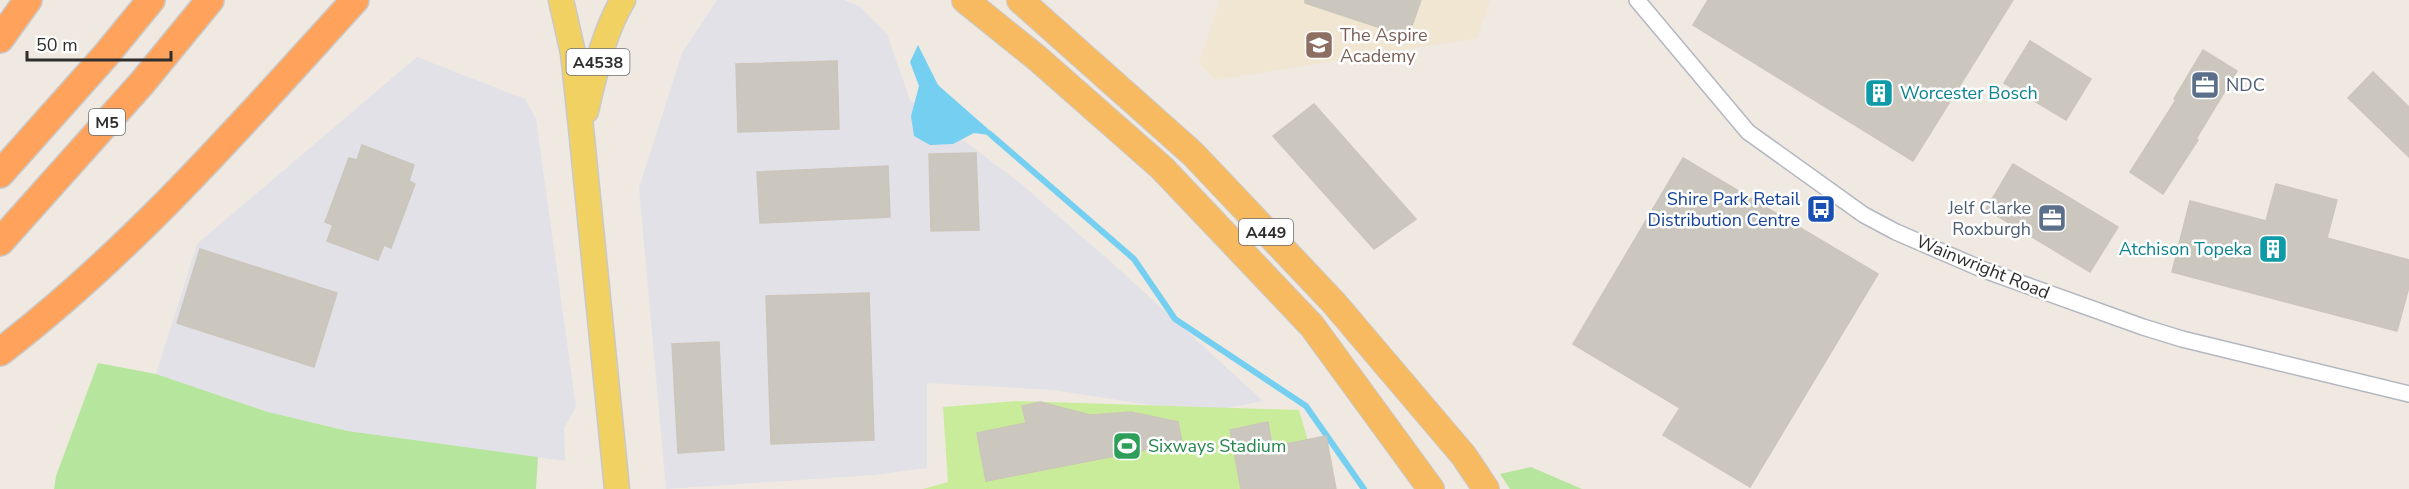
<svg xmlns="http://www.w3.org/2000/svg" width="2409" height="489" font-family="'Nunito Sans',sans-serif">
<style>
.industrial{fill:#e3e1e8}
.education{fill:#f0e6d1}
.green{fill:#b6e59e}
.pitch{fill:#c9ec9a}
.water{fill:#75cff0}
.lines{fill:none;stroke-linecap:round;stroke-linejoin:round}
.stream{stroke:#75cff0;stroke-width:6}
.building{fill:#cbc7bf;stroke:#cbc5ba;stroke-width:1.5}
.minor-casing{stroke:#b4b7c1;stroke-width:18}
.primary-casing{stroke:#c9c9c9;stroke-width:27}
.trunk-casing{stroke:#c9c9c9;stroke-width:28}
.motorway-casing{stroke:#c9c9c9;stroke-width:30}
.minor{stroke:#fff;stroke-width:15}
.primary{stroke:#f2d163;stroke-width:24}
.trunk{stroke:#f8ba60;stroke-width:26}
.motorway{stroke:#ffa35c;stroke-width:27}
.labels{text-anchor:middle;stroke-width:5;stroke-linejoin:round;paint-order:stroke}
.shield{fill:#fff;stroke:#6d6d6d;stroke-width:1.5}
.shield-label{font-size:16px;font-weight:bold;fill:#2e2e2e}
.education-label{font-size:18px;fill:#785e54;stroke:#fff;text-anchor:start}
.service-label{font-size:18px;fill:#4e5e75;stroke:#fff;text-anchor:start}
.culture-label{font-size:18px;fill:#0d838f;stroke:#fff;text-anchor:start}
.transit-label{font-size:18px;fill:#164399;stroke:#fff;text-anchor:end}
.street-label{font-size:18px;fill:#2e2e2e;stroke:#fff}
.leisure-label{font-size:18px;fill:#27864d;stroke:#fff;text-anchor:start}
</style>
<rect width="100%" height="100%" fill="#efe9e1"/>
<path class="industrial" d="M717 0H844L860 7 887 34 910 100 1020 183 1110 261 1263 401 1202 413 1053 390 927 383V468L874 475 666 489 639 188 682 53Z
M417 57 525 99 536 119 576 407 564 428 565 461 348 431 268 412 156 374 197 244Z"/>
<path class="education" d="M1220 0H1490L1477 38 1215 80 1199 62Z"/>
<path class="green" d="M98 363 156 374 268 412 348 431 538 457 536 489H54L56 476Z
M1531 467 1582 489H1510L1500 474Z"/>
<path class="pitch" d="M1017 401 1299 410 1322 489H923L948 482 943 407Z"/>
<path class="water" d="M918 45 938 85 996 136 974 133 953 144 930 145 914 136 911 116 919 86 910 62Z"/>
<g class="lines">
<path class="stream" d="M990 134 1134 259 1175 319 1306 406 1364 489"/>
</g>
<path class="building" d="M1305 0H1421L1408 37 1305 3Z
M1708 0H2013L1913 161 1693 25Z
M2030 41 2091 79 2066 120 2004 83Z
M2203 50 2237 71 2196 139 2198 140 2163 194 2130 172 2176 100 2174 99Z
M837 61 839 129 738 132 736 64Z
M2373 72 2409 107V157L2348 98Z
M1314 104 1416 219 1374 249 1273 136Z
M362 145 414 165 409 181 415 184 391 248 384 245 378 260 327 241 333 225 325 222 349 158 357 160Z
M976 153 979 230 931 231 929 154Z
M1683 158 1878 274 1750 487 1663 435 1680 408 1573 344Z
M2013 164 2118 227 2090 272 1986 209Z
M888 166 890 217 760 223 757 172Z
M2276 184 2337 200 2327 238 2409 260V287L2397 331 2172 272 2190 201 2266 221Z
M200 249 337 293 314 367 177 323Z
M869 293 874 440 771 444 766 296Z
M719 342 724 450 678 453 672 344Z
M1040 402 1090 415 1131 412 1178 422 1182 443 986 481 977 433 1026 423 1022 406Z
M1268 422 1272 447 1326 436 1336 489H1241L1230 430Z"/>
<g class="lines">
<g class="minor-casing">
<path id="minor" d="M1637 0 1748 132 1864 215 1896 232 1984 270 2143 327 2182 339 2409 394"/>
</g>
<g class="primary-casing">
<path id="primary" d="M561 0 573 53 581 128 617 489
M586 111C595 73 603 34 623 0"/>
</g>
<g class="trunk-casing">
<path id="trunk" d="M965 0 1037 58 1162 168 1312 326 1431 489
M1020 0 1193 154 1334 303 1464 456 1486 489"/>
</g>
<g class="motorway-casing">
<path id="motorway" d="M0 39 28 0
M0 174 106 55 151 0
M0 242 142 83 210 0
M0 352C132 251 243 123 355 0"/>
</g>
<use href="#minor" class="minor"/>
<use href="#primary" class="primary"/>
<use href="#trunk" class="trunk"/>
<use href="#motorway" class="motorway"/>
</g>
<defs>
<g id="school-square" transform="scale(1.5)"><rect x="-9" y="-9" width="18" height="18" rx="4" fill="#8d6e63" stroke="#fff"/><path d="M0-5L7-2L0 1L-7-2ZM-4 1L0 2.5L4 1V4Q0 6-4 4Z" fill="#fff"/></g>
<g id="office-square" transform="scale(1.5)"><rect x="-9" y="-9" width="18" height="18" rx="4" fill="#5c6f8a" stroke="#fff"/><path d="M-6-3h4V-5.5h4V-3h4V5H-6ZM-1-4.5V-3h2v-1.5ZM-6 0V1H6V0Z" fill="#fff"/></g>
<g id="building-square" transform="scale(1.5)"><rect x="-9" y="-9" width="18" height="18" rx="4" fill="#0f9aa8" stroke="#fff"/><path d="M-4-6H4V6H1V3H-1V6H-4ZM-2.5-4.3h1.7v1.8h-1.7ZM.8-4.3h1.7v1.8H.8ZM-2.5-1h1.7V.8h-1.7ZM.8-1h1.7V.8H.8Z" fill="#fff"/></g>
<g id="bus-square" transform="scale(1.5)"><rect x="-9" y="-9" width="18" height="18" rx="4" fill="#1a4fb4" stroke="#fff"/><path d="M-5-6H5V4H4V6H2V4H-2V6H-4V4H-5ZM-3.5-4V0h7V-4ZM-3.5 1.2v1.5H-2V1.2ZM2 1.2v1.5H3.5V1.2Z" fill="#fff"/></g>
<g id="stadium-square" transform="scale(1.5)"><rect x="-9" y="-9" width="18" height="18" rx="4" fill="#2e9e5b" stroke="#fff"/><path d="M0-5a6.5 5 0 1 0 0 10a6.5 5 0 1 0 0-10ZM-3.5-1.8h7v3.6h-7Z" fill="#fff"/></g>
</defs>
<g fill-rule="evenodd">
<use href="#school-square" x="1319" y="45"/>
<use href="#office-square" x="2205" y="85"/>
<use href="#building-square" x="1879" y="93"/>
<use href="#bus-square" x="1821" y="209"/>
<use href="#office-square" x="2052" y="218"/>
<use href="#building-square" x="2273" y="249"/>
<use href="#stadium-square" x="1127" y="446"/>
</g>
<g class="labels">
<g class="shield">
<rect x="566.5" y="49" width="63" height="26" rx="4.5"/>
<rect x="89" y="109" width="36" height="26" rx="4.5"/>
<rect x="1239" y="219" width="54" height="26" rx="4.5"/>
</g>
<g class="shield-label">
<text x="598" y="68">A4538</text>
<text x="107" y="128">M5</text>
<text x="1266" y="238">A449</text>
</g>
<g class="education-label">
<text x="1340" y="41">The Aspire<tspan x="1340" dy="21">Academy</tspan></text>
</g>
<g class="service-label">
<text x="2226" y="91">NDC</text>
<text x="2031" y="214" text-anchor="end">Jelf Clarke<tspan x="2031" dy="21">Roxburgh</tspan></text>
</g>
<g class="culture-label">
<text x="1900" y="99">Worcester Bosch</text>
<text x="2252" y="255" text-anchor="end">Atchison Topeka</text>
</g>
<g class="transit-label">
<text x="1800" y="205">Shire Park Retail<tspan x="1800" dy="21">Distribution Centre</tspan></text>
</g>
<g class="street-label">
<text transform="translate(1983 267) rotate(22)" y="6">Wainwright Road</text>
</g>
<g class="leisure-label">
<text x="1148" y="452">Sixways Stadium</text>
</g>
</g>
<path d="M27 51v9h144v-9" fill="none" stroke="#2e2e2e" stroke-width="3"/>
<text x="36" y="51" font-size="18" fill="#2e2e2e" stroke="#ffffff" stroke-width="4.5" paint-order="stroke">50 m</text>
</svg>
